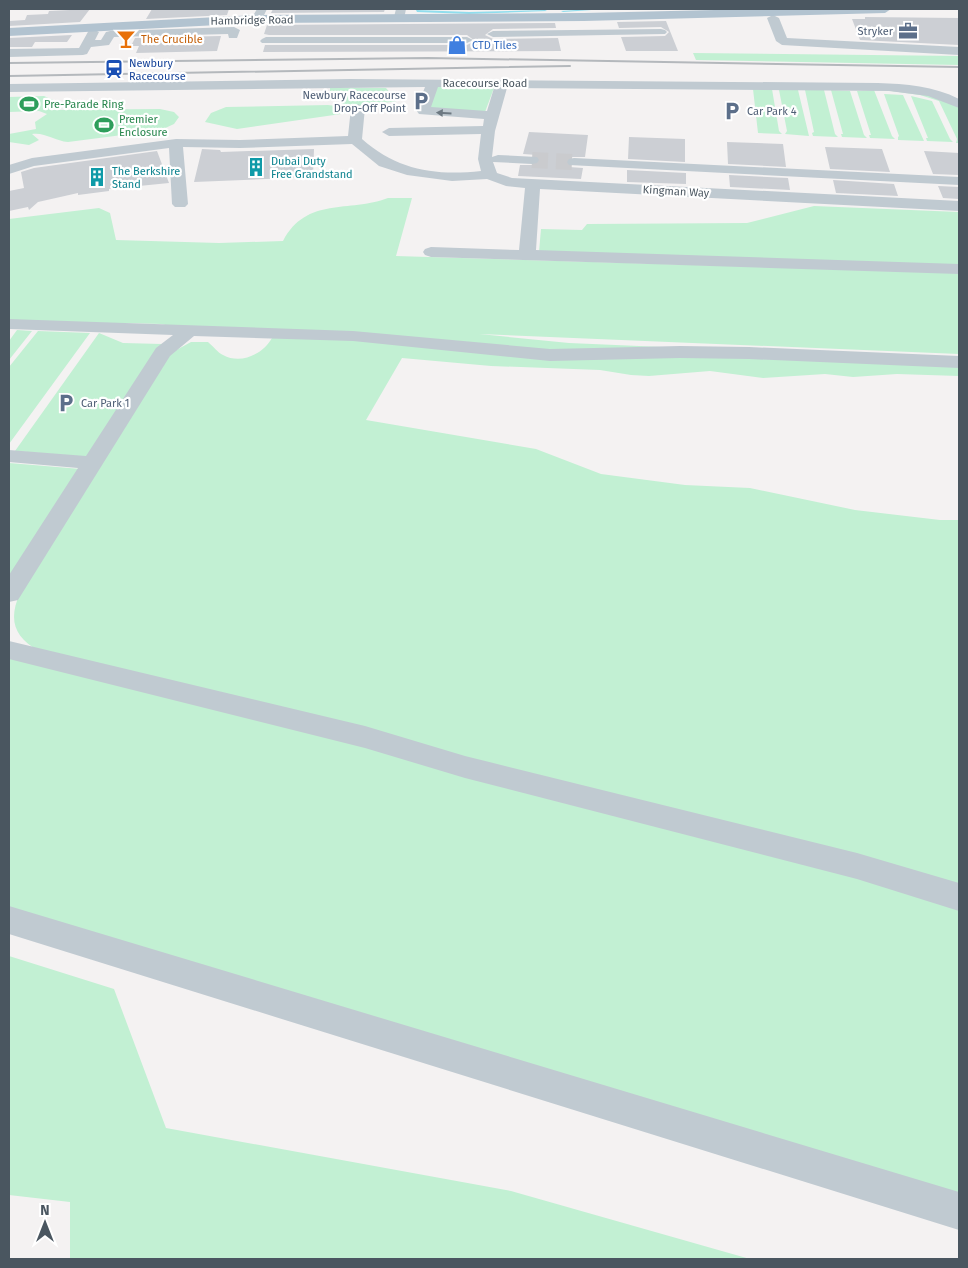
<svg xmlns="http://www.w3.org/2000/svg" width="968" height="1268" font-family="'Fira Sans',sans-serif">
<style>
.green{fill:#c2f0d3}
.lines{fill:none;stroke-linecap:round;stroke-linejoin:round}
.stream{fill:#90dded;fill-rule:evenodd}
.building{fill:#cccfd4}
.minor-tunnel{stroke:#cacbce;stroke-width:16;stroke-dasharray:16 8;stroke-linecap:butt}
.minor{fill:#c0cad1;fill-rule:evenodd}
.major{fill:#b2c3d0;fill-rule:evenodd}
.rail{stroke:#b4b8bc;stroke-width:2}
.oneway{fill:#6d7982}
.labels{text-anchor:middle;stroke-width:4.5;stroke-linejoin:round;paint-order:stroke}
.far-street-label{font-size:11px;fill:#4a5660;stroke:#fff}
.far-service-label{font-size:11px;fill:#4e5e75;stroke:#fff;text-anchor:end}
.far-food-label{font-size:11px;fill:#c56008;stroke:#fff;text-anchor:start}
.far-shop-label{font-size:11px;fill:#366cbe;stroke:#fff;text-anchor:start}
.far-transit-label{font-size:11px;fill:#164399;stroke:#fff;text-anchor:start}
.far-leisure-label{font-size:11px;fill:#27864d;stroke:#fff;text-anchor:start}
.far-culture-label{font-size:11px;fill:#0d838f;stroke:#fff;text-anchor:start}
</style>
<rect width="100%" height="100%" fill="#f4f2f2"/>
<path class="green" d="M693 53 959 56V65L696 60Z
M437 86H490L494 88 485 112 428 108Z
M330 88H386L397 101 356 107 340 103 341 91H330Z
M753 89H772L779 131 782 134 758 133Z
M779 90H798L809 136 785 134 787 131Z
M805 90H824L835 134 838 137 813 136 812 133 814 132Z
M831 90 850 91 864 135 867 138 842 137 841 134H843Z
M874 90 892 136 895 139 870 138 869 135H871L857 91Z
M884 90C910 92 938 92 959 108V143H956L957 139 939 101 920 95Z
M884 94 903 95 924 141 898 140V137L899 136Z
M44 96 53 100V105L48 107 49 109 52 110 160 109 174 112 179 117 174 124 161 130 68 142C55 141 45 132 32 134L39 140 29 145 9 142V134L36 129 35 122 47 114 39 111 9 112V97Z
M911 96 932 101 950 139 953 142 927 141 926 138H928Z
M328 105 344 107 348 113 237 129 205 122 211 113 226 107Z
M388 198H412L396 256 959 273V354L479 334 569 343 709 349 555 351 184 329 161 324 126 323 101 326 9 322V219L99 208 110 213 116 240 219 243 283 241C307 196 349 213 388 198Z
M814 206 959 212V266L539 252 541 229 582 230 587 224 747 223Z
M17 330 32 331 9 360V341Z
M38 331 90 333 9 444V367Z
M99 333 123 343 162 344 89 457 15 451Z
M272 338 350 339 507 354 800 358 959 365V376L897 374 853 377 825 374 763 378 710 371 649 376 631 375 600 370 491 366 402 358 366 420 536 449 601 474 685 485 750 488 855 510 940 520H959V891L39 651C14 637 8 620 20 593L169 354 191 342H208C213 346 218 353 223 355 241 365 263 354 272 338Z
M9 463 81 469 9 583Z
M9 656 216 706 959 904V1195L9 907Z
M9 956 114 989 166 1128 511 1191 750 1259H70V1202L9 1195Z"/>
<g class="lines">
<path class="stream" d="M591 9H606L563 12 561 11Z
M416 10 469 12 545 10 547 11 469 14 417 12Z"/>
</g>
<path class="building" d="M90 9 80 22 9 26V21L25 20 27 15 48 14 49 11Z
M152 9H229L227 15 146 19Z
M273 9H385L384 12 271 13Z
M865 17 959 18V45L860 40 852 19H865Z
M666 21 678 51H626L621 37 665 36 669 32 661 27 619 28 617 22Z
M555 23 556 28 493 29 485 35 493 39 558 38 561 51 263 52 265 45H467L475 41 467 35H269L264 34 267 25Z
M72 35 67 42H35L32 47H9V38Z
M221 36 217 51 136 53 139 46H131L135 38Z
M529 132 588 135 585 157H569L565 161 569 167 583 168 581 179 518 176 520 165H537L541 161 537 155 523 154Z
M629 137 685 139V162L628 159Z
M727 142 783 144 786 167 728 164Z
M825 147 882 149 890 172 830 169Z
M202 149 220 150 221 152 314 149 313 177 194 182Z
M157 151 169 183 109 189V191L78 195V193L38 202 29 210 28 207 9 211V191L24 188 21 172 34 168Z
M924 151 959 153V175L933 174Z
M627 170 686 173V184L627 182Z
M729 175 788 178 790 190 730 187Z
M833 180 894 184 898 196 836 193Z
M938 186 959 187V199L943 198Z"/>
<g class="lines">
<path class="minor-tunnel" d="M532 160 574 162"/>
<path class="minor" d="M257 9H267L261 21 257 22 251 19Z
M396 9H406L404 19H396L394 17Z
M773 15 779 18 787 38 959 47V55L782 45 776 41 767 18Z
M234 27 240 30 237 38H229L228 34 114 37 109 45 91 47 87 54 83 55 9 57V49L79 48 89 30 93 29 99 32 95 40H101L106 32 110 31Z
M661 29 665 30 667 32 665 34 493 37 487 34 493 31Z
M266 37H467L473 40 467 43H262L260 41 262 39Z
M350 79 878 83C906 84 934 86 959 99V108L928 96 889 91 507 88 495 131 492 157 498 155 537 157 539 160 537 163 532 164 493 162 497 173 512 178 959 201V211L540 189 536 250 959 264V274L431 257 425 255 423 252 425 249 431 247 519 250 525 188 506 186 487 179 452 181 407 175 379 166 352 144 240 148 183 147 188 204 185 207H175L172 204 169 148 34 166 9 174V165L32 158 176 139 240 140 348 136 351 108 358 104 365 108 362 139C397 170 435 176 481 171L478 159 481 134 389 136 382 132 389 128 483 126 484 119 419 114 416 110 425 87 9 92V84ZM438 87 494 88 487 111 431 107Z
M574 158 959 177V185L569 165 567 162 569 159Z
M9 319 353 331 550 349 680 346 749 347 959 356V368L749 359 680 358 550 361 353 341 194 336 170 356 18 600 9 602V575L78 468 9 462V450L86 456 156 348 173 335 9 329Z
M9 641 365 726 465 756 857 853 959 883V911L857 879 465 778 365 748 9 659Z
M9 906 959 1192V1230L9 934Z"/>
<path class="major" d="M758 9H891L885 13 584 21 257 23 9 36V28L257 15 584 13Z"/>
<path class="rail" d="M9 63 428 58 959 67
M9 76 570 66"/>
</g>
<defs><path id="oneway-solid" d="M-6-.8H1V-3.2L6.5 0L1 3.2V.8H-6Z" transform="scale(1.25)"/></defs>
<use class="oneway" href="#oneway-solid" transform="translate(444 113) rotate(-177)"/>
<defs>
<g id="office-bare" transform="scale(1.5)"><path d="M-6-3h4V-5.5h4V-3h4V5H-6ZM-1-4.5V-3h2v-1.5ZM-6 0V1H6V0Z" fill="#5c6f8a" stroke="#fff" stroke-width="2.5" paint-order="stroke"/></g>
<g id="bar-bare" transform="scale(1.5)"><path d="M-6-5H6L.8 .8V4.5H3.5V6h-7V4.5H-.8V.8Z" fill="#e8710a" stroke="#fff" stroke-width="2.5" paint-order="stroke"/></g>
<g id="shop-bare" transform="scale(1.5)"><path d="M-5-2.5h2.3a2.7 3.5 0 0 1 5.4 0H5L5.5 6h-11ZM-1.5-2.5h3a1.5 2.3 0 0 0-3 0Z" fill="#3f7fe0" stroke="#fff" stroke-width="2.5" paint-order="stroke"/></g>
<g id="station-bare" transform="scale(1.5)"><path d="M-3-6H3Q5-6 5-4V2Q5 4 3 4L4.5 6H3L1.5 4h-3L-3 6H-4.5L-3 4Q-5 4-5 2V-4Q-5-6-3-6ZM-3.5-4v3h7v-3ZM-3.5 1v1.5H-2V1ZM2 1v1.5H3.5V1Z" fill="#1a4fb4" stroke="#fff" stroke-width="2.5" paint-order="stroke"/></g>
<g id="parking-bare" transform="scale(1.5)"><path d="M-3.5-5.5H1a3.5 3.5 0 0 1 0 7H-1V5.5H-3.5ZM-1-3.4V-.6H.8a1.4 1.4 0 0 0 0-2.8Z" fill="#5c6f8a" stroke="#fff" stroke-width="2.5" paint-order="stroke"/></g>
<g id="stadium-bare" transform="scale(1.5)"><path d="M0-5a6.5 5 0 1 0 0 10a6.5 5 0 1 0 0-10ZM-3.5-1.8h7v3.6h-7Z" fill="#2e9e5b" stroke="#fff" stroke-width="2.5" paint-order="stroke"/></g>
<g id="building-bare" transform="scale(1.5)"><path d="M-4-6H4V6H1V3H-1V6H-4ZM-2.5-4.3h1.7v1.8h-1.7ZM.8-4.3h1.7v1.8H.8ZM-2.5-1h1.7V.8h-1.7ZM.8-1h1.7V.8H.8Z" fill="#0f9aa8" stroke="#fff" stroke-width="2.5" paint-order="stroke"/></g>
</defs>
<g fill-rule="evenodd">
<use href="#office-bare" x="908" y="31"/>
<use href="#bar-bare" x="126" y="39"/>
<use href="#shop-bare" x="457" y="45"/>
<use href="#station-bare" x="114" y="69"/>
<use href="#parking-bare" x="421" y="101"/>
<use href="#stadium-bare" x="29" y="104"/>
<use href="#parking-bare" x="732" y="111"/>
<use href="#stadium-bare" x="104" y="125"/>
<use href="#building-bare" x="256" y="167"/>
<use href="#building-bare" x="97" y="177"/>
<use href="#parking-bare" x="66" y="403"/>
</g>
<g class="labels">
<g class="far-street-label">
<text transform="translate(252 20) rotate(-1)" y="4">Hambridge Road</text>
<text x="485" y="87">Racecourse Road</text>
<text transform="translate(676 191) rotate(3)" y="4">Kingman Way</text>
</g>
<g class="far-service-label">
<text x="893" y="35">Stryker</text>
<text x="406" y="99">Newbury Racecourse<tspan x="406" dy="13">Drop-Off Point</tspan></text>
<text x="747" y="115" text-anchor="start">Car Park 4</text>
<text x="81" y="407" text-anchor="start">Car Park 1</text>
</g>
<g class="far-food-label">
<text x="141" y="43">The Crucible</text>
</g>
<g class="far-shop-label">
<text x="472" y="49">CTD Tiles</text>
</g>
<g class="far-transit-label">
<text x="129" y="67">Newbury<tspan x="129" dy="13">Racecourse</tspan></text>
</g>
<g class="far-leisure-label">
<text x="44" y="108">Pre-Parade Ring</text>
<text x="119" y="123">Premier<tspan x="119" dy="13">Enclosure</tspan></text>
</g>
<g class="far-culture-label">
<text x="271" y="165">Dubai Duty<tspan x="271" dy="13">Free Grandstand</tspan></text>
<text x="112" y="175">The Berkshire<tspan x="112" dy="13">Stand</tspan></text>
</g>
</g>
<rect width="968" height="1268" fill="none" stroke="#4a5660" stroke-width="20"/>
<g transform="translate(45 1223)" stroke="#ffffff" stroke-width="4" paint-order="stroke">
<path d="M0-4L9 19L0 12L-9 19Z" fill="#4a5660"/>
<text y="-8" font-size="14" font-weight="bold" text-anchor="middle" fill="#4a5660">N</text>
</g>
</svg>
